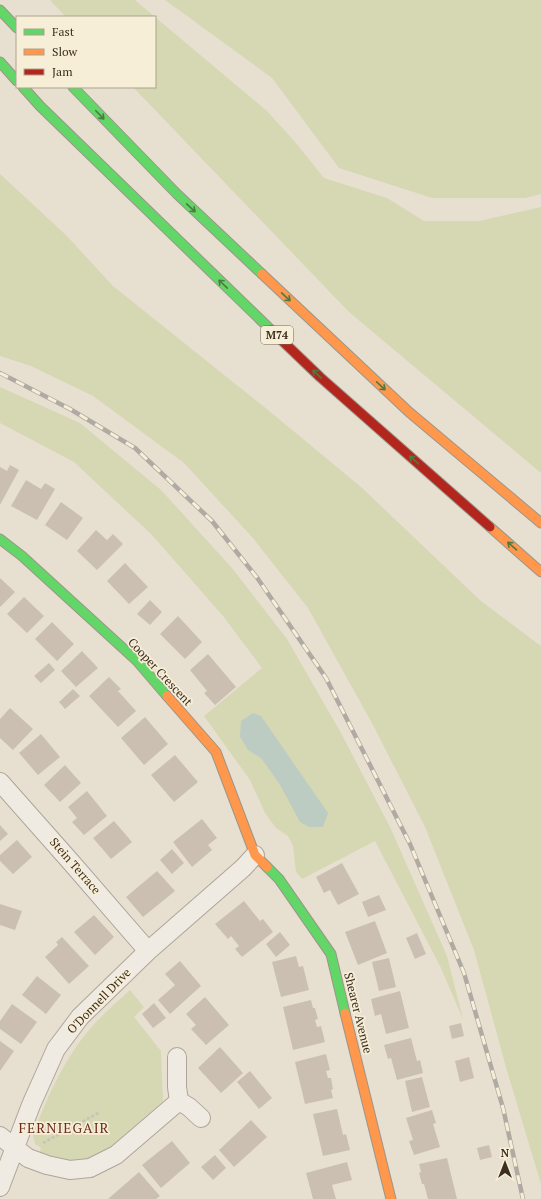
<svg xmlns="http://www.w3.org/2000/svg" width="541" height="1199" font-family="'PT Serif',serif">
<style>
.green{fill:#d6d7b3}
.water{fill:#bcccc2}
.building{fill:#cbbfb2}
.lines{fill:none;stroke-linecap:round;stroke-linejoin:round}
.street-casing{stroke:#ada599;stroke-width:20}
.fast-casing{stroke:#9c958a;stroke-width:11}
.slow-casing{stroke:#9c958a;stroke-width:11}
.jam-casing{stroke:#9c958a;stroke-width:11}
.path{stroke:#c8c2b9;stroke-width:2.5;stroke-dasharray:3 2;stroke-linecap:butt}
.street{stroke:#efebe3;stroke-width:18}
.fast{stroke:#63d668;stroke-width:9}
.slow{stroke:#ff974d;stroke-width:9}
.jam{stroke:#b3261e;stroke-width:9}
.rail-casing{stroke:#afaaa2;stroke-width:4.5}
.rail{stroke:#f7eed8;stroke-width:3;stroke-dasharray:9;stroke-linecap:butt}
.oneway{stroke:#4e7a40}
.labels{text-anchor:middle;stroke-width:3.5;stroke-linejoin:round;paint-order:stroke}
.shield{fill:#f7eed8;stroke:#756857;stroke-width:1}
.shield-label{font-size:11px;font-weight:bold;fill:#3d2e20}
.street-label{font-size:12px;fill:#3d2e20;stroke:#f7eed8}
.quarter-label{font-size:14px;letter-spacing:1px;fill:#6b2e1e;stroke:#f7eed8}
</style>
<rect width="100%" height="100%" fill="#e7e0d1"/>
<path class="green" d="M50 0H135L155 17H66Z
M165 0H541V194L525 198H432L339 168 272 78Z
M155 17 267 111 296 143 324 178 387 198 424 221H479L541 207V473L349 312 133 87H155Z
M0 174 66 235 113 286 268 410 361 487 481 601 541 646V1184L507 1071 474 950 425 827 373 725 308 608 252 537 184 463 93 396 31 366 0 356Z
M0 387 80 423 161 490 232 568 287 639 341 733 390 827 447 956 463 1019 440 966 375 841 302 879 296 872 293 846 288 836 276 828 265 813 250 780 204 716 262 668 223 616 152 535 74 462 0 423Z
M130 990 144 1007 134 1017 161 1051 163 1101 106 1151 95 1158 84 1161 64 1162 39 1153 41 1148 35 1144 33 1135C44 1104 59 1071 78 1044 93 1023 111 1007 130 990Z"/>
<path class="water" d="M253 713 261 716 328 813 323 827H309L300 822 279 783 261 758 248 750 240 737 241 721Z"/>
<path class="building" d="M10 465 19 470 0 505V467L7 471Z
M26 480 41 489 45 483 55 489 37 520 11 506Z
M61 502 83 518 67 540 45 525Z
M96 530 107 540 113 534 123 544 97 570 77 551Z
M125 563 148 587 129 604 107 581Z
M0 578 15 592 0 607Z
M24 597 44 616 27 633 7 614Z
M150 600 162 612 150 625 137 614Z
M178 616 202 642 185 659 160 634Z
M52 622 74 644 57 661 35 639Z
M82 651 98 668 76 687 61 671Z
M208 654 236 687 215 705 204 693 207 691 190 670Z
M49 663 55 670 41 683 34 676Z
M109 677 121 689 118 691 136 711 118 727 89 696Z
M73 689 80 696 65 709 59 702Z
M10 708 33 729 13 750 0 738V719Z
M145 717 168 744 144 765 121 738Z
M41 734 60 757 38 775 19 753Z
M175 755 198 782 174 802 151 775Z
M65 765 81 783 60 802 44 785Z
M87 791 107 816 84 835 72 822 77 818 68 807Z
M202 819 217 838 208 845 212 850 192 867 173 842Z
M114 821 132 842 111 859 93 838Z
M0 825 8 834 0 841Z
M17 840 32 857 13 874 0 861V855Z
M172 849 184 863 172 874 160 860Z
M342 863 359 894 338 905 330 890 324 893 316 877Z
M157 871 175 891 143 917 126 897Z
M379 895 386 910 368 917 362 902Z
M244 901 260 921 263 919 273 932 242 957 235 949 239 946 231 936 228 939 215 924Z
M0 904 22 911 15 930 0 925Z
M94 915 114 937 95 955 74 932Z
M375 921 387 953 358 965 345 932Z
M280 932 290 945 276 957 266 944Z
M417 933 426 954 415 959 406 938Z
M62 937 89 966 69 984 45 957 58 945 56 942Z
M296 956 299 967 303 966 309 990 281 997 272 962Z
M389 958 396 987 379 991 372 962Z
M180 961 201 986 170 1014 158 1000 175 985 165 974Z
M37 976 61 995 46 1014 22 995Z
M400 991 409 1028 386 1034 381 1014 375 1016 371 999Z
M205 997 229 1025 206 1045 191 1029 196 1025 186 1014Z
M311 1000 313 1008H315L318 1019 315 1020 317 1027 321 1026 325 1042 293 1050 283 1007Z
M154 1003 166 1018 153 1028 142 1014Z
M12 1004 37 1022 21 1044 0 1029V1021Z
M461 1023 464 1036 452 1039 449 1026Z
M411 1038 417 1061 420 1060 423 1073 397 1080 391 1058 388 1059 384 1045Z
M0 1041 14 1051 0 1071Z
M220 1047 243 1073 221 1093 198 1068Z
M326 1054 330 1070 326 1071 328 1078H331L333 1089 331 1090 333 1098 305 1104 295 1062Z
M469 1057 474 1078 460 1082 455 1061Z
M250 1071 272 1098 259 1109 237 1082Z
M422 1077 430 1107 412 1112 405 1081Z
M337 1109 343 1135 346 1134 350 1150 323 1156 313 1114Z
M432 1110 436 1123 433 1124 440 1147 414 1155 409 1141 413 1140 406 1118Z
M251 1120 267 1137 234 1167 219 1150Z
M172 1141 190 1163 161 1188 142 1165Z
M489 1145 492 1157 480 1160 477 1148Z
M215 1155 226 1168 213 1180 201 1167Z
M447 1158 457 1199H428L424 1184H422L419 1173 421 1172 419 1164Z
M347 1162 352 1180 332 1185 336 1199H313L306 1173Z
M139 1172 160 1196 156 1199H108Z"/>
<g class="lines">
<g class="street-casing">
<path id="street" d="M0 782 70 861 148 951
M179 1101 189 1107 201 1118
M0 1136 28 1158 47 1165 70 1170 90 1168 116 1155 179 1101 177 1087V1057
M0 1187 31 1105 56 1049 80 1017 148 951 243 868 255 855"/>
</g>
<g class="fast-casing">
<path id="fast" d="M0 10 17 28
M0 62 17 81
M23 87 40 106 271 330
M73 87 177 194 262 274
M0 539 22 556 137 661 167 696
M267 867 279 879 331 954 345 1013"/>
</g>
<g class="slow-casing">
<path id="slow" d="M262 274 409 412 541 523
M490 527 541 572
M167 696 216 752 255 855 267 867
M345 1013 391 1199"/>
</g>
<g class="jam-casing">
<path id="jam" d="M271 330 320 377 490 527"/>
</g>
<path class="path" d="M43 1143 100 1112"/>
<use href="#street" class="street"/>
<use href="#fast" class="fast"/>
<use href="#slow" class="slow"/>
<use href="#jam" class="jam"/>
<g class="rail-casing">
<path id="rail" d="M0 373 70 409 135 448 212 521 258 579 326 678 410 844 464 973 503 1108 523 1199"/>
</g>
<use href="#rail" class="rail"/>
</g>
<defs><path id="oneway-shaft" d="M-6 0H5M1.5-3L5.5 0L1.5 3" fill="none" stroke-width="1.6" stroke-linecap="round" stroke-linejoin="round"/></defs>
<g class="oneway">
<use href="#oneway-shaft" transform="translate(100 115) rotate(46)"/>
<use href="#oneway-shaft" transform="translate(191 208) rotate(43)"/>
<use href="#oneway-shaft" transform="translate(223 284) rotate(-136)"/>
<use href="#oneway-shaft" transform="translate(286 297) rotate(43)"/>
<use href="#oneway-shaft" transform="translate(317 374) rotate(-137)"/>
<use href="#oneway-shaft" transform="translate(381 386) rotate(43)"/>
<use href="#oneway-shaft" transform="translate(414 460) rotate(-139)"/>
<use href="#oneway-shaft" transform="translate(512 546) rotate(-139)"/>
</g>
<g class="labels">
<rect class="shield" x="261" y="326" width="32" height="18" rx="3"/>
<g class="shield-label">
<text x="277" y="339">M74</text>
</g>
<g class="street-label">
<text transform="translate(160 672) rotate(47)" y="4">Cooper Crescent</text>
<text transform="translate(75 866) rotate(49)" y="4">Stein Terrace</text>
<text transform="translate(99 1001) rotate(-46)" y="4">O'Donnell Drive</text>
<text transform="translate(358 1013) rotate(76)" y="4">Shearer Avenue</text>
</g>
<g class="quarter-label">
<text x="64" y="1133">FERNIEGAIR</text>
</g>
</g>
<rect x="16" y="16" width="140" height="72" fill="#f7eed8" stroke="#ada18e"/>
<rect x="24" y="29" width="20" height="6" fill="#63d668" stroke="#ada18e"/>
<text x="52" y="36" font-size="12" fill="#3d2e20">Fast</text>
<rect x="24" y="49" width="20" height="6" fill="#ff974d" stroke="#ada18e"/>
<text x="52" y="56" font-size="12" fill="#3d2e20">Slow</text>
<rect x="24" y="69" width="20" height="6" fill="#b3261e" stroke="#ada18e"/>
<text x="52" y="76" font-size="12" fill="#3d2e20">Jam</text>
<g transform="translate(505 1163)" stroke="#f7eed8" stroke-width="3" paint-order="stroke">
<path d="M0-3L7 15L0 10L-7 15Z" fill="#3d2e20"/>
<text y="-6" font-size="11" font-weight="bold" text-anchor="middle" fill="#3d2e20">N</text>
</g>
</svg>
